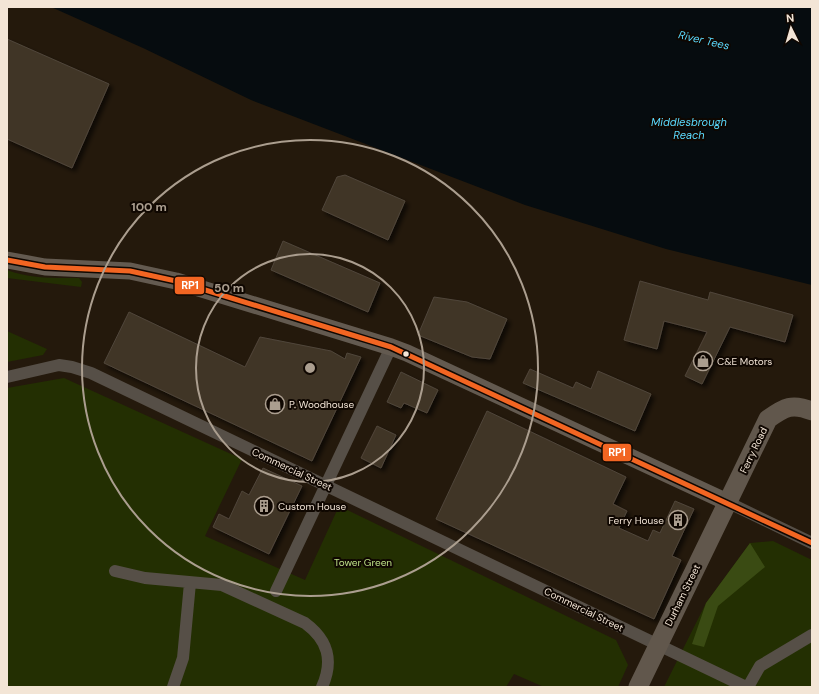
<svg xmlns="http://www.w3.org/2000/svg" width="819" height="694" font-family="'DM Sans',sans-serif">
<style>
.green{fill:#232f02}
.forest{fill:#3a4b13}
.water{fill:#060c0f}
.building{fill:#403526;stroke:#50463b;filter:url(#shadow)}
.lines{fill:none;stroke-linecap:round;stroke-linejoin:round}
.street{stroke:#564f47;stroke-width:12}
.secondary{stroke:#635a50;stroke-width:17}
.primary{stroke:#61574c;stroke-width:19}
.bus-1-casing{stroke:#0f0701;stroke-width:8}
.bus-1{stroke:#f26522;stroke-width:5}
.ring{fill:none;stroke:#ab9e8f;stroke-width:2}
.bus-dot{fill:#f3e5d6;stroke:#0f0701;stroke-width:1.5}
.labels{text-anchor:middle;stroke-width:4;stroke-linejoin:round;paint-order:stroke}
.poi-label{font-size:10px;fill:#f3e5d6;stroke:#0f0701;text-anchor:start}
.street-label{font-size:10px;fill:#f3e5d6;stroke:#0f0701}
.park-label{font-size:10px;fill:#bde086;stroke:#0f0701}
.water-label{font-size:11px;font-style:italic;fill:#5ad9fd;stroke:#0f0701}
.centre{fill:#ab9e8f;stroke:#0f0701;stroke-width:2}
.ring-label{font-size:12px;text-anchor:middle;font-weight:bold;fill:#ab9e8f;stroke:#0f0701;stroke-width:4;stroke-linejoin:round;paint-order:stroke}
.line-badge{stroke:#0f0701;stroke-width:1.5}
.badge-label{font-size:11px;text-anchor:middle;font-weight:bold;fill:#fff}
</style>
<defs>
<filter id="shadow"><feDropShadow dx="3.5" dy="3.5" stdDeviation="2" flood-color="#0009"/></filter>
</defs>
<rect width="100%" height="100%" fill="#24190c"/>
<path class="green" d="M7 270C30 279 55 278 79 278L82 282 81 287 7 278Z
M7 331 47 349 43 355 7 362Z
M64 378 242 459 205 536 305 580 339 506 616 640 628 665 618 687H544L514 674 506 687H7V388Z
M773 541 812 560V687H664L706 603 750 543Z"/>
<path class="forest" d="M750 543 765 567 718 606 704 647 692 644 706 603Z"/>
<path class="water" d="M51 7H812V285L666 249 525 205 251 100 143 48Z"/>
<path class="building" d="M7 39 109 84 72 168 7 139Z
M345 175 405 201 388 240 322 210 337 177Z
M283 241 380 283 368 312 271 270Z
M640 281 708 300 710 292 793 315 785 342 730 327 702 384 685 376 707 332 664 321 657 349 624 340Z
M434 297 467 302 507 319 490 359 472 357 418 335Z
M129 312 245 367 260 337 331 351 345 359 347 353 361 357 312 461 104 363Z
M530 369 573 388 576 382 591 389 598 371 651 394 635 431 523 383Z
M401 372 438 390 427 413 404 403 401 408 387 402Z
M487 411 626 477 613 504 627 511 619 528 648 541 653 530 660 533 675 501 694 509 672 556 681 560 654 619 436 519Z
M377 426 396 435 381 468 361 458Z
M263 468 302 486 269 554 213 527 219 514 229 519 242 491 249 495Z"/>
<g class="lines">
<path class="street" d="M7 377 59 365 72 367 91 373 746 687
M727 502 812 543
M115 571 145 578 222 585 305 623C328 640 334 660 322 687
M276 591 391 347
M173 687 183 658 190 583
M748 687 760 666 812 635"/>
<path class="secondary" d="M7 260 45 267 130 271 176 281 391 347 407 353 727 502"/>
<path class="primary" d="M638 687 768 419C785 407 792 403 812 411"/>
<g class="bus-1-casing">
<path id="bus-1" d="M7 260 45 267 130 271 176 281 391 347 812 543"/>
</g>
<use href="#bus-1" class="bus-1"/>
</g>
<g class="ring">
<circle cx="310" cy="368" r="114"/>
<circle cx="310" cy="368" r="228"/>
</g>
<defs>
<g id="shop-ring" transform="scale(1)"><circle r="9.5" fill="#0f0701" stroke="#ab9e8f" stroke-width="1.5"/><path d="M-5-2.5h2.3a2.7 3.5 0 0 1 5.4 0H5L5.5 6h-11ZM-1.5-2.5h3a1.5 2.3 0 0 0-3 0Z" fill="#ab9e8f"/></g>
<g id="building-ring" transform="scale(1)"><circle r="9.5" fill="#0f0701" stroke="#ab9e8f" stroke-width="1.5"/><path d="M-4-6H4V6H1V3H-1V6H-4ZM-2.5-4.3h1.7v1.8h-1.7ZM.8-4.3h1.7v1.8H.8ZM-2.5-1h1.7V.8h-1.7ZM.8-1h1.7V.8H.8Z" fill="#ab9e8f"/></g>
</defs>
<g fill-rule="evenodd">
<use href="#shop-ring" x="703" y="361"/>
<use href="#shop-ring" x="275" y="404"/>
<use href="#building-ring" x="264" y="506"/>
<use href="#building-ring" x="678" y="520"/>
</g>
<circle class="bus-dot" cx="406" cy="354" r="3.5"/>
<g class="labels">
<g class="poi-label">
<text x="717" y="365">C&amp;E Motors</text>
<text x="289" y="408">P. Woodhouse</text>
<text x="278" y="510">Custom House</text>
<text x="664" y="524" text-anchor="end">Ferry House</text>
</g>
<g class="street-label">
<text transform="translate(753 450) rotate(-64)" y="4">Ferry Road</text>
<text transform="translate(292 469) rotate(25)" y="4">Commercial Street</text>
<text transform="translate(682 595) rotate(-64)" y="4">Durham Street</text>
<text transform="translate(584 609) rotate(26)" y="4">Commercial Street</text>
</g>
<g class="park-label">
<text x="363" y="566">Tower Green</text>
</g>
<g class="water-label">
<text transform="translate(704 40) rotate(13)" y="4">River Tees</text>
<text x="689" y="126">Middlesbrough<tspan x="689" dy="13">Reach</tspan></text>
</g>
</g>
<circle cx="310" cy="368" r="6" class="centre"/>
<g class="ring-label">
<text x="149" y="211">100 m</text>
<text x="229" y="292">50 m</text>
</g>
<g class="line-badge">
<rect x="174" y="276" width="31" height="19" rx="4" fill="#f26522"/>
<rect x="602" y="443" width="30" height="19" rx="4" fill="#f26522"/>
</g>
<g class="badge-label">
<text x="190" y="289">RP1</text>
<text x="617" y="456">RP1</text>
</g>
<rect width="819" height="694" fill="none" stroke="#f3e5d6" stroke-width="16"/>
<g transform="translate(791 28) rotate(355)" stroke="#0f0701" stroke-width="3" paint-order="stroke">
<path d="M0-3L7 15L0 10L-7 15Z" fill="#f3e5d6"/>
<text y="-6" font-size="11" font-weight="bold" text-anchor="middle" fill="#f3e5d6">N</text>
</g>
</svg>
